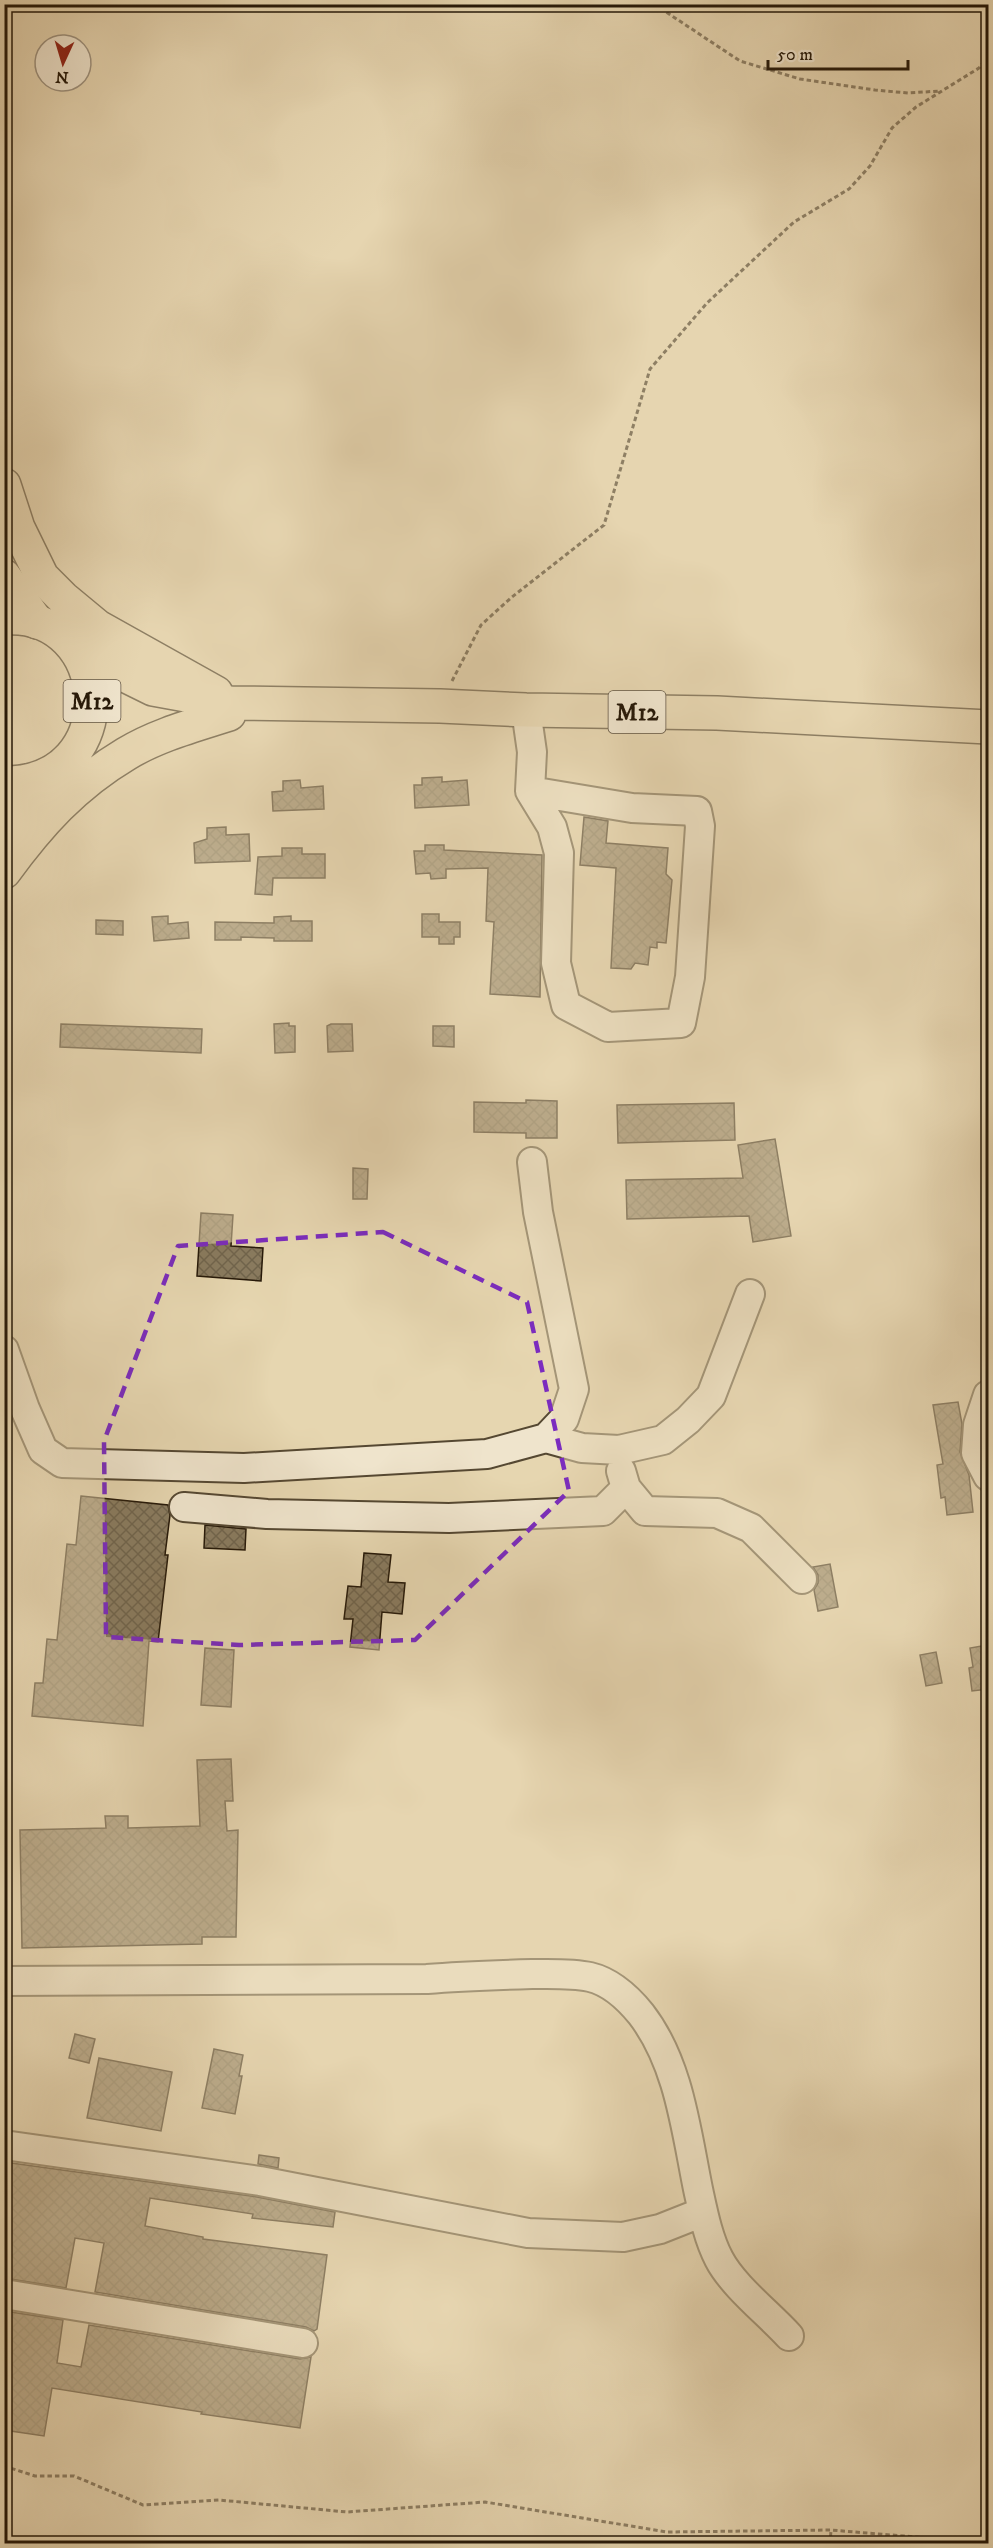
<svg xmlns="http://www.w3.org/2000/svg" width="993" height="2548" font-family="'IM FELL DW Pica',serif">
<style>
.building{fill:url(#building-cross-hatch);stroke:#251808;stroke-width:1.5}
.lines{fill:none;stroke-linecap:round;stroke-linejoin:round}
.minor-casing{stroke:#554832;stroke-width:32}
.major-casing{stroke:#251808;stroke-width:36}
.highway-casing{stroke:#251808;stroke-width:36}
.path{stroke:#251808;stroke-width:3;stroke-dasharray:4.5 3;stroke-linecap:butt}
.minor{stroke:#efe4cc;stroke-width:28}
.major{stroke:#e6d6b0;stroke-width:33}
.highway{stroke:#e6d6b0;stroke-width:33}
.marked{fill:none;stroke:#7b2cbf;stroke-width:4.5;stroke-dasharray:12 8;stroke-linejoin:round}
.labels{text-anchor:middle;stroke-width:5;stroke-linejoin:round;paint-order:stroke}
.shield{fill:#efe4cc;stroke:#625543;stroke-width:1.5}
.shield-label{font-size:24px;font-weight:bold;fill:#251808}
</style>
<defs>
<pattern id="building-cross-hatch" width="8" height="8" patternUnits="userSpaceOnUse" patternTransform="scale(1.5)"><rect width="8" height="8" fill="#897b5f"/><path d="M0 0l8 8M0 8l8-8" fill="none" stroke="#70644c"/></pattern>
</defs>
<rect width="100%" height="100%" fill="#e6d6b0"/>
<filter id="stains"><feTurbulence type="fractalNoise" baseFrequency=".00333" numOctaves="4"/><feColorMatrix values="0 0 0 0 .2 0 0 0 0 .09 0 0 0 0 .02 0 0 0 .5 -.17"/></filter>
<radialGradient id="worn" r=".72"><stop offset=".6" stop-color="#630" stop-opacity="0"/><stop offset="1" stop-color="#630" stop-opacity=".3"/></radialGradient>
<path class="building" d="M442 777V782L467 780 469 805 415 808 414 785H422V778Z
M300 780 301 788 323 786 324 809 273 811 272 792 283 791V781Z
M584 817 608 821 606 843 668 848 666 874 672 880 666 943 657 942V948L650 947 648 965 635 963 631 969 611 968 616 868 580 865Z
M226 827V835L249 834 250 861 195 863 194 843 207 839V828Z
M425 845H444V850L542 855 540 997 490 994 494 922 486 921 488 868 446 869V878L431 879 430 873 416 874 414 851H425Z
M282 848H302V854H325V878H273L272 895 255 894 258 857 282 856Z
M422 914H439V922H460V937H454V944H439V937H422Z
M168 916V924L188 922 189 938 154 941 152 917Z
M291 916V921H312V941H274V938L241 937V940H215V922L274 923V917Z
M96 920 123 921V935L96 934Z
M289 1023V1026H295V1052L275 1053 274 1024Z
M61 1024 202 1029 201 1053 60 1047Z
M331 1024H352L353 1051 328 1052 327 1026Z
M433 1026H454V1047L433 1046Z
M526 1100 557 1101V1138H526V1133L474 1132V1102L526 1103Z
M734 1103 735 1140 618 1143 617 1105Z
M775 1139 791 1236 753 1242 749 1216 627 1219 626 1180 743 1178 738 1145Z
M353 1168 368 1169 367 1199H353Z
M201 1213 233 1215 231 1246 263 1248 261 1281 197 1276Z
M958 1402 962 1424 960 1452 969 1475 973 1512 947 1515 945 1497 941 1498 937 1465 943 1464 933 1405Z
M81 1496 168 1505 170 1515 165 1555H168L158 1642 149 1641 143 1726 32 1716 35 1683H43L47 1639 57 1640 67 1544 76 1545Z
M205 1525 246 1529 245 1550 204 1548Z
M364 1553 391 1555 388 1582 405 1583 402 1614 382 1612 379 1650 350 1647 353 1619H344L348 1586 361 1587Z
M830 1564 838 1607 818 1611 814 1590 818 1583V1575L813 1567Z
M988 1645V1689L972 1691 969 1668 973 1667 970 1648Z
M205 1648 234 1650 231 1707 201 1705Z
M936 1652 942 1683 926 1686 920 1655Z
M231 1759 233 1801H225L227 1831 238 1830 236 1937H202V1944L22 1948 20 1830 106 1828 105 1816H128V1828L200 1826 197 1760Z
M75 2034 95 2039 89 2063 69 2058Z
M214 2049 243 2055 239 2076H242L235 2114 202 2108Z
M99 2058 172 2072 161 2131 87 2118Z
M259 2155 279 2158 278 2168 258 2164Z
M4 2162 257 2197 335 2212 333 2227 252 2218 253 2214 150 2198 145 2226 203 2237V2239L327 2255 317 2329 314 2331 306 2327 95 2292 104 2243 75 2238 66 2288 4 2278Z
M4 2311 63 2320 57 2363 81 2367 89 2325 300 2359 311 2357 300 2428 201 2414 202 2412 52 2388 44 2436 4 2430Z"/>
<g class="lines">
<g class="minor-casing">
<path id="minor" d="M526 710 532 752 530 791 552 827 559 853 556 963 566 1005 608 1027 681 1023 690 977 700 826 697 811 632 808 530 791
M532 1162 538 1212 574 1389 564 1419 546 1438
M4 1350 25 1409 43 1450 62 1463 244 1468 487 1454 546 1438 582 1448 619 1450 663 1440 688 1420 711 1396 750 1294
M988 1395 978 1425 976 1453 988 1476
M621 1471 626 1488 645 1511 717 1513 751 1528 802 1579
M184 1507 267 1514 449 1518 603 1511 626 1488
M4 1981 427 1979C462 1976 497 1975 532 1974 551 1974 572 1973 590 1977 611 1982 628 1998 641 2014 679 2063 686 2130 698 2189 703 2212 708 2238 719 2259 733 2286 768 2313 789 2336
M4 2145 260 2181 528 2233 623 2237 660 2229 703 2212
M4 2294 303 2343"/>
</g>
<g class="major-casing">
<path id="major" d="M4 576 37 622
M4 828 16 809 47 775"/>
</g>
<g class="highway-casing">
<path id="highway" d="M4 485 18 528 42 577 63 598 98 627 216 693
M4 618C114 610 126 784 4 783
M76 651 153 689 230 703 440 706 526 710 717 713 988 727
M4 872C39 824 74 785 126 754 157 735 195 725 229 714"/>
</g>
<path class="path" d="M654 4 740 61 800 79 875 90 908 93 940 91
M452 681 481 625 512 597 604 525 650 369 707 303 794 222 849 189 870 166 892 128 916 107 979 68 988 56
M4 2466 35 2476H74L143 2505 219 2500 347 2512 485 2502 667 2532 831 2530 988 2543
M830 2544 831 2530"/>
<use href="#minor" class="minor"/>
<use href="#major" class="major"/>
<use href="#highway" class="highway"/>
</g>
<path d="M0 0H993V2548H0ZM383 1232 527 1302 569 1491 415 1640 239 1645 106 1637 104 1441 178 1246Z" fill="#e6d6b0" fill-opacity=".55" fill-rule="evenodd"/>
<path class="marked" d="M383 1232 527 1302 569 1491 415 1640 239 1645 106 1637 104 1441 178 1246Z"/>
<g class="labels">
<g class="shield">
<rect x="63.5" y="680" width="57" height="42" rx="4.5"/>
<rect x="608.5" y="691" width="57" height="42" rx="4.5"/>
</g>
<g class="shield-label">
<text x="92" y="709">M12</text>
<text x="637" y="720">M12</text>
</g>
</g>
<rect width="993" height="2548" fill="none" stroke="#e6d6b0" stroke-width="24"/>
<rect x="6" y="6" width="981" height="2536" fill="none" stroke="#251808" stroke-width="3"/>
<rect x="12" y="12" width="969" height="2524" fill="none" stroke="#251808" stroke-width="1.5"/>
<g transform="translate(63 63) rotate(184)"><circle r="28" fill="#efe4cc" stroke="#9e927e" stroke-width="1.5"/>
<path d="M0-4.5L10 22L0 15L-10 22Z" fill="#8f2418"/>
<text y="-9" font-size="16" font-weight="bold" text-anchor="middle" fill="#251808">N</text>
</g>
<path d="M768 60v9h140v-9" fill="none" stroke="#251808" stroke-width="3"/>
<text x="777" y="60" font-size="18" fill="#251808" stroke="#efe4cc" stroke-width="4.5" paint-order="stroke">50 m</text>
<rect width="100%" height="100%" filter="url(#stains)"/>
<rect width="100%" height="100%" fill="url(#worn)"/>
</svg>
